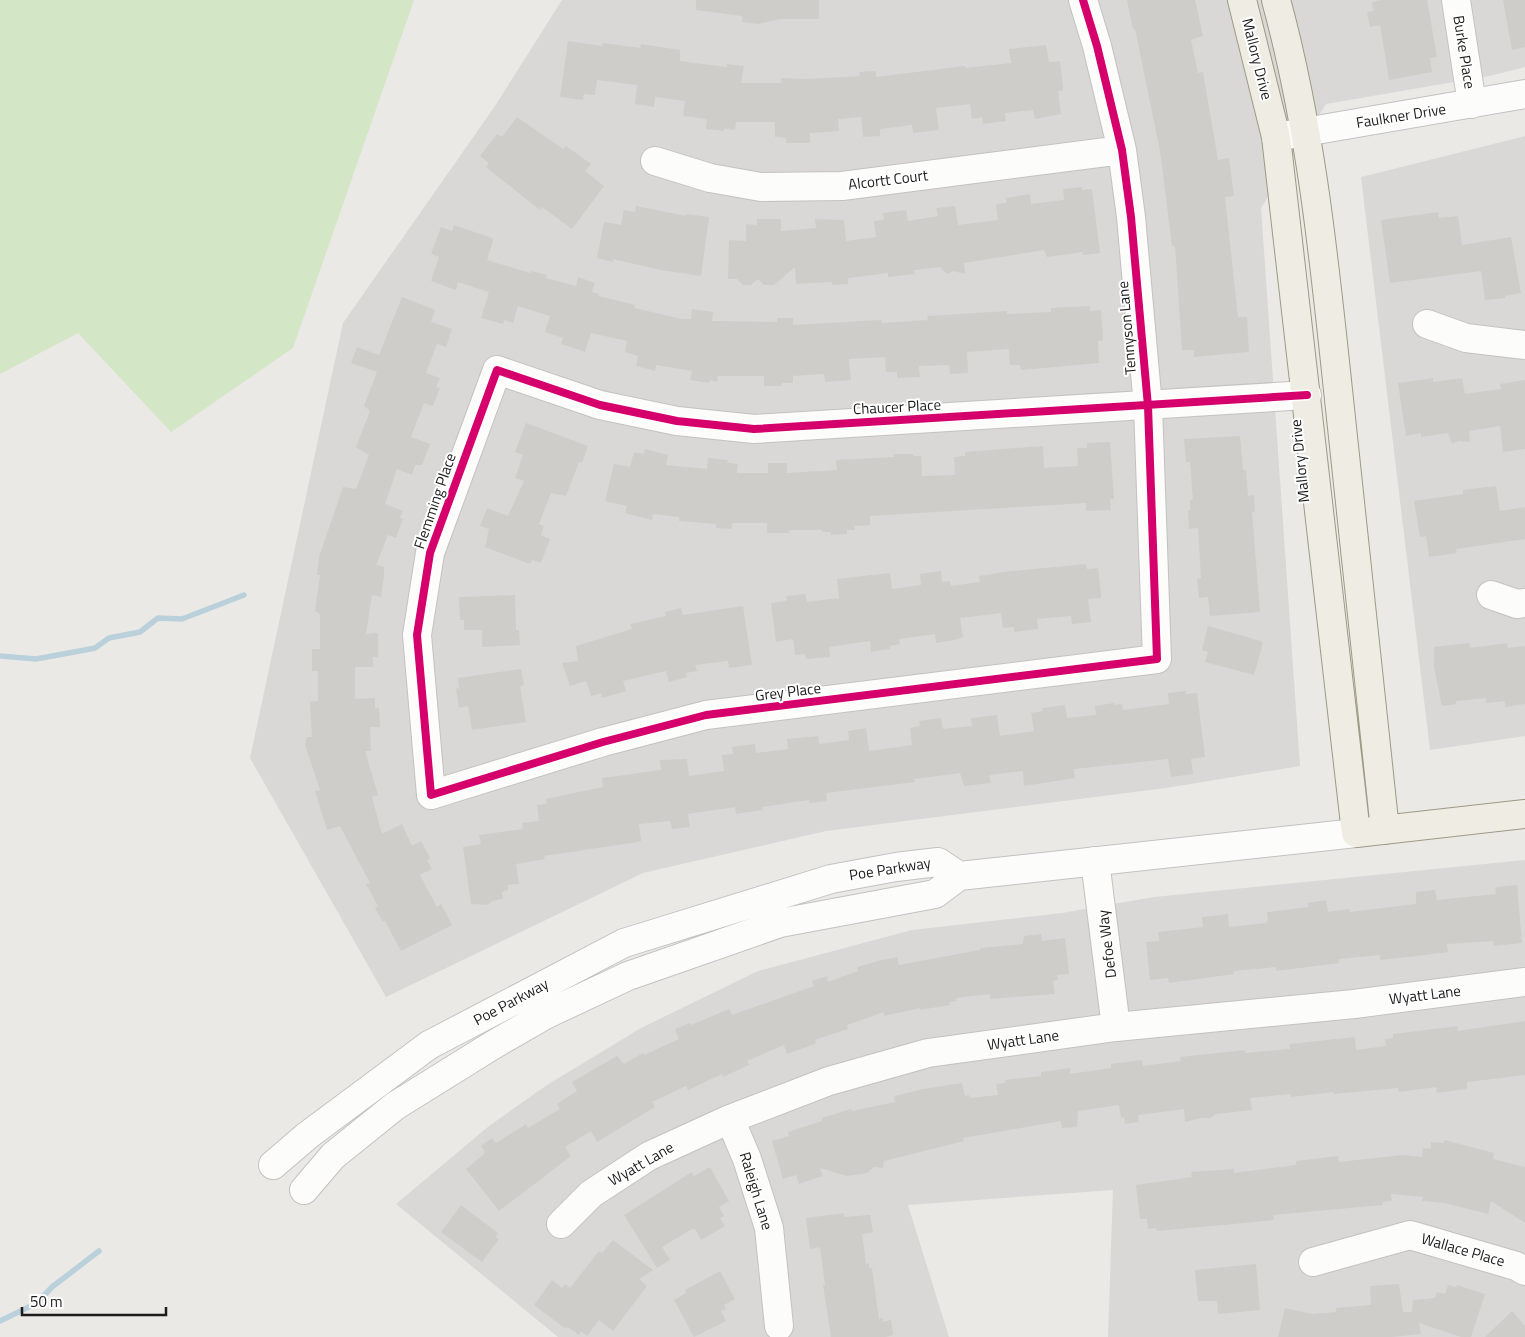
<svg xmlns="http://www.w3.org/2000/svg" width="1525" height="1337" font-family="'Titillium Web',sans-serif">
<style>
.residential{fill:#d9d8d6}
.grass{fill:#d3e6c5}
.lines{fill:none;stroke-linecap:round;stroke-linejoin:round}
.stream{stroke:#bad1dc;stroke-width:5.5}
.building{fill:#cecdca}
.minor-casing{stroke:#c3c2c1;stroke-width:30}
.major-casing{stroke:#9e9984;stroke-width:30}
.minor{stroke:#fcfcfb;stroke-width:28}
.major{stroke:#efece4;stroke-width:28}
.cycleway-casing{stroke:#fff;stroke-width:11}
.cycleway{stroke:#d6006c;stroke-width:8}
.labels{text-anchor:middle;stroke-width:4;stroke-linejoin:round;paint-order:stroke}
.street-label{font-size:15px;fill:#1c1c1c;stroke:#fff}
</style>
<rect width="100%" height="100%" fill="#eae9e5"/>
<path class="residential" d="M562 0H1525V67L1489 76 1326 104 1261 208 1300 766 1166 788 826 831 643 873 386 997 250 758 343 323 495 106Z
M1525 136V736L1430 750 1361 177Z
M1525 860V1337H1108L1113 1190 908 1205 949 1337H558L396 1204 489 1126 547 1085 641 1028 758 971 912 930 1062 913 1154 897Z"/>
<path class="grass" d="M0 0H414L293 348 171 432 78 333 0 374Z"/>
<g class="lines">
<path class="stream" d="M0 656 36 659 85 650 95 648 109 638 140 632 158 618 182 619 244 595
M0 1321 37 1303 52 1287 99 1251"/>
</g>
<path class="building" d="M696 0H819V19H780L758 24 742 22V16L696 10Z
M1127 0H1195L1203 36 1191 40 1198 73 1203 72 1218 160 1229 158 1234 196 1225 197 1238 317H1247L1249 352 1194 357V350H1182L1175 246H1172L1160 151 1135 29H1133Z
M1381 0H1427L1437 57 1430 58 1432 72 1389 80 1380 25 1370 27 1367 12 1373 11 1372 2Z
M1503 0H1525V47L1512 50Z
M568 41 602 46 603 43 640 48 641 44 680 50V61L727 67V64L744 66 741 83H781V78L807 79 860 76 859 72 876 71V77L965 66V68L1011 63 1009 49 1046 45 1049 62 1060 61 1063 88 1062 91H1058L1061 114 1035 119 1033 110 1005 113 1006 121 983 124 982 117 972 119 970 104 936 108 939 130 913 133 912 125 880 129V136L863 137 861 117 838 119 839 131 810 133V143H786V138L775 137V122H736L735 130 724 129V131L706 129 707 119 683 116 685 101 655 97 654 107 635 104 637 85 597 80 595 95 584 94 583 100 560 97Z
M517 117 563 149 566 146 591 164 585 171 604 186 572 229 542 207 540 210 526 199 486 167 489 163 480 156 497 134 502 137Z
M1082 187V190L1092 189 1100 253 1083 255V252L1047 257 1044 250 964 263 965 274 953 271 947 274 940 267 914 270 915 274 888 277V273L848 278V284L832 285V282L796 284 795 267 774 285H764L758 279 751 285H743L737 279H728L729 240 746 241V224L757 225V219H781V231L816 228 815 219 844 220 846 241 876 237 874 221 884 220 883 213 906 210 908 221 938 216 936 208 955 206 958 225 998 220 996 204 1006 203V198L1030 194 1031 204 1064 200 1063 189Z
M636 206 686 216V214L709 217 701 276 661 270 613 259V262L597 258 604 222 621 225 624 210 635 212Z
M1438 212 1439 218 1458 216 1462 245 1511 237 1521 293 1505 296 1506 298 1485 300 1481 271 1390 283 1381 220Z
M454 225 492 238 493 241 487 260 530 273 531 271 547 275 546 278 576 286 578 277 595 283 592 292 599 294 598 296 635 305 634 308 682 319H691L692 309 713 312 712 321 777 322V318H793V325L881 320 882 323 928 320 927 316 1007 311V314L1051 312V308L1090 306V311L1101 310 1103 340 1098 341 1099 363 1021 370 1020 365H1010L1009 349 967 352 968 373 950 374 949 365 919 366 920 377 897 378V372H886L885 357 849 359 851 380 825 382 824 374 793 376V383H782V386H764V376H718L717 382 710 380 709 383 690 380 692 371 656 365 655 371 636 366 638 356 625 352 627 341 591 333 585 352 561 344 563 338 545 332 550 316 518 306 513 323 504 320 503 324 481 318 489 292 458 282 456 290 431 281 439 257 431 254 441 227 452 231Z
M402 297 435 310 431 322 452 329 446 347 437 344 426 373 440 378 436 387 440 388 433 406 424 403 411 437 430 444 422 465H415L412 475 397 469 385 504 403 511 400 518 403 519 396 538 388 535 376 565 384 567V576L381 597 372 595 366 634 378 633V657H373V667H355V699L375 698V708H379L380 727H370L371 751H365L378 795 372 797 382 834 402 824 412 846 421 841 430 858 427 860 432 869 420 875 437 907 441 904 452 925 401 951 385 921 383 922 375 908 378 906 366 884 370 883 340 826 327 830 315 791 320 790 305 745 307 737H312L310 702 318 701V671H312V649H320V614L315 611 320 575H317L319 557 343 487 356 489 369 455 356 447 370 411 364 406 377 372 351 363 357 347 379 355Z
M1433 378V382L1462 378 1465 394 1501 389 1500 384 1525 380V449L1503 452 1500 426 1469 431 1470 442 1459 441 1452 444 1448 433 1421 437V433L1406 436 1398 383Z
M526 423 588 446 582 463 579 462 566 496 551 493 539 524 544 526 541 535 550 539 541 563 532 560 530 564 485 547 489 529 480 526 487 508 508 516 524 481 515 478 523 455 515 452Z
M1240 436 1243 470H1246L1248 496 1254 495 1255 512H1252L1260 612 1210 616 1208 597 1199 598 1197 579 1201 578 1198 528 1189 529 1188 510H1190V500H1193L1190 462H1186L1184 439Z
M1110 442 1114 499H1110L1111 510 1086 511V503L870 516V525L854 526 855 530H847V534L831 535V532H822V530H789V533H767V523H732V529L716 528V524L679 521V517L653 514 652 520 625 513 627 506 605 501 614 464 630 467 634 452 644 454 645 449 668 455 666 465 707 469 708 458 728 460 727 463 738 464 737 473H768V463H787V473L837 470 836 460 894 457V454H913L914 456H921L922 476 955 475 954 457 965 456V452L1016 448 1043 446 1044 468 1078 466 1077 448H1087V443Z
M1496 486 1500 511 1525 507V539L1456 549 1457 553 1429 557 1426 536 1420 537 1414 501 1463 494V490Z
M1086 564 1087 569 1098 568 1101 594V598L1088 599 1091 622 1072 624 1071 616 1037 619 1038 629 1014 632V627L1003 628 1001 613 960 618 963 637 955 640 936 643 935 634 899 639 900 644 890 646V649L871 652 870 641 829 647 830 657 806 659 805 654 795 655 793 639 776 642 771 603 787 601 786 596 805 594 807 602 839 598 837 579 890 573 892 589 921 585 920 574 941 571 942 582 950 581 951 586 980 582 979 576 1003 572Z
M515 595 516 630H519L520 645 482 647V630H464V620H460L459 597Z
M743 606 752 665 729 668 728 661 695 665 697 671 686 673 687 677 669 682 666 671 623 681 626 691 602 698 601 693 591 696 586 681 570 686 562 663 578 661 576 646 632 629 630 624 666 616 665 612 681 608 683 615Z
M1208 626 1261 641 1263 643 1254 675 1205 662 1208 652 1202 650Z
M1469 643 1470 648 1507 643 1508 648 1525 646V704L1505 707V701L1486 703V698L1456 701V704L1442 706 1434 667V647Z
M521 669 524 685 520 686 526 722 472 730 468 706 459 708 456 689 459 688 458 678Z
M1186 691V694L1197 693 1205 757 1191 759 1193 774 1171 777 1168 759 1074 769 1075 778 1024 786 1023 771 989 775 991 783 964 786 960 773 914 779 915 782 826 793 827 801 809 803V800L762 807 763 810 736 814 735 807 688 814 690 827 672 829 670 821 639 824 641 841 638 842 544 856 545 859 516 864 519 884 508 885V890L502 892 503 899 492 901 488 905 471 904 463 847 481 844 479 835 523 829 522 823 539 821 537 805 547 804 546 799 603 787 602 778 661 770 660 760 687 759 689 776 724 771 722 755 733 754 732 747 755 744 756 753 788 749 787 739 818 736 819 744 849 740 848 731 866 728 869 751 912 745 910 728 920 726 919 721 941 718 943 729 972 726 971 718 997 715 1000 736 1034 731 1031 713 1043 711 1042 708 1065 705 1067 718 1096 715 1095 706 1114 703V705L1122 704 1123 710 1169 704 1168 693Z
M1517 885 1522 943 1494 946 1493 941 1447 944 1448 952 1408 957 1380 960V955L1339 959V963L1276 971V967L1234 971V974L1169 983 1168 978 1150 980 1146 942 1159 941 1158 932 1203 927 1202 917 1228 914 1229 927 1266 923 1268 920 1267 912 1308 907V903L1326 900 1328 912 1349 909 1350 912 1416 904V892L1435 890 1437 900 1496 894 1495 887Z
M1041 934 1042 941 1065 938 1069 974 1057 975 1058 980 1053 981 1055 994 990 999V994L956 998 957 1001 949 1002 950 1005 920 1010V1008L884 1016V1012L847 1025 848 1029 815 1040 816 1043 812 1045 787 1054 784 1045 747 1061 749 1065 723 1077 722 1074 688 1090 686 1086 652 1102 655 1107 597 1142 591 1131 565 1147 571 1156 499 1211 466 1169 483 1155 485 1152 481 1146 492 1138 496 1143 526 1124 528 1128 560 1109 557 1104 577 1091 572 1082 617 1056 624 1064 643 1053 644 1055 679 1039 675 1029 690 1023 691 1025 729 1009 732 1015 814 986 812 981 827 976 828 982 858 971 857 967 878 961 897 957 899 965 980 950V948L1023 944 1024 936Z
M1525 1021V1075L1467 1082V1089L1437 1093 1436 1087 1399 1092 1398 1088 1334 1094V1092L1291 1097 1290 1094 1250 1098 1252 1110 1216 1114 1210 1118H1201L1185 1122 1184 1109 1138 1115 1139 1122 1125 1124 1124 1117 1121 1118 1119 1105 1078 1111 1077 1127 1062 1128 1061 1121 963 1138 964 1141 884 1161 883 1168 874 1167 867 1173 847 1176 820 1168 823 1176 799 1184 796 1175 783 1179 772 1141 789 1136 788 1132 822 1121V1118L851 1109 852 1111 895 1102 894 1096 923 1089 962 1083 965 1096 969 1095 970 1098 998 1095 996 1084 1005 1083V1080L1041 1076V1072L1070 1068V1074L1111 1068V1064L1142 1060 1143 1066 1181 1061 1180 1057 1245 1050V1053L1290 1049V1044L1355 1037 1356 1050 1386 1046 1385 1039 1393 1038V1034L1458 1026V1031Z
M1444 1140 1494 1153 1493 1159 1525 1167V1223L1491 1201 1488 1214 1444 1203 1422 1201 1423 1197 1391 1194 1392 1201 1382 1202 1383 1205 1273 1215 1274 1220 1245 1223 1157 1231 1156 1228 1148 1229 1147 1219H1140L1136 1185 1192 1177 1191 1172 1234 1169V1173L1296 1165V1161L1338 1156 1339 1162 1402 1155 1422 1157 1423 1148 1431 1149V1142L1444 1143Z
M710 1167 729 1201 719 1207 724 1216 720 1218 725 1226 701 1240 695 1229H692L662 1247 670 1260 657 1268 624 1215 692 1172 694 1176Z
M461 1205 498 1233 496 1237 499 1239 482 1262 441 1232Z
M844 1213V1217L870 1215 873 1233 862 1234 866 1264 869 1263V1268H872L879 1319 883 1318V1322L891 1320 893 1335 886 1337H831L823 1285H825L820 1247 810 1249 806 1218Z
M613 1240 653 1270 639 1279 647 1286 613 1331 599 1320 587 1336 581 1331 579 1335 568 1327 566 1329 534 1305 552 1280 562 1288 565 1284 570 1288 599 1251 602 1253Z
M1256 1264 1260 1310 1218 1314 1217 1301H1198L1195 1270Z
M720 1271 735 1299 724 1305 726 1309 721 1311 726 1321 694 1337 674 1300 686 1293 685 1290Z
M1399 1284 1403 1312H1412L1413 1300 1435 1298 1437 1292 1445 1294 1448 1285 1456 1287 1457 1285 1485 1294 1471 1337H1461L1419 1323 1421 1334 1392 1337H1278L1285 1308 1312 1314 1336 1312V1308L1371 1305 1370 1286Z
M1512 1311 1525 1326V1337H1485Z"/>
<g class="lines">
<g class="minor-casing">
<path id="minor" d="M1083 0 1097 46 1122 150 1131 217 1148 406 1157 659 706 715 603 742 431 795 417 635 430 553 497 370 600 405 677 421 754 429 1307 395
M1456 0 1472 104
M1276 137 1525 94
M655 161 710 178 761 187 842 186 1122 150
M1427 324 1466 338 1525 345
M1491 595 1517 604 1525 603
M1095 861 1116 1027
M959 876 1356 833
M730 1119 747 1159 769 1228 779 1326
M273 1165 308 1135 429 1045 624 943 831 879 896 867 938 862 959 876
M304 1190 333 1156 395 1106 493 1045 545 1015 628 976 780 923 935 894 959 876
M561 1224 591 1194 649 1156 730 1119 829 1081 928 1053 1116 1027 1354 1004 1525 982
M1313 1262 1410 1235 1516 1266 1525 1271"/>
</g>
<g class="major-casing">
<path id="major" d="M1242 0 1276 137 1356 833 1525 814
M1276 0C1311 128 1324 258 1338 390 1353 537 1370 683 1385 830"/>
</g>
<use href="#minor" class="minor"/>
<use href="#major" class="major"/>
<g class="cycleway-casing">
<path id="cycleway" d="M1083 0 1097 46 1122 150 1131 217 1148 406 1157 659 706 715 603 742 431 795 417 635 430 553 497 370 600 405 677 421 754 429 1307 395"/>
</g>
<use href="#cycleway" class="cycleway"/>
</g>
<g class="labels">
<g class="street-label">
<text transform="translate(1464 52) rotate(81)" y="5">Burke Place</text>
<text transform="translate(1257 59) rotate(76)" y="5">Mallory Drive</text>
<text transform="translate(1401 116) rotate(-9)" y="5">Faulkner Drive</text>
<text transform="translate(888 180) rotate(-7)" y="5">Alcortt Court</text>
<text transform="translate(1127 328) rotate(-95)" y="5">Tennyson Lane</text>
<text transform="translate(897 407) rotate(-3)" y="5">Chaucer Place</text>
<text transform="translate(1300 461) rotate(-96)" y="5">Mallory Drive</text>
<text transform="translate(435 501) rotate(-71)" y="5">Flemming Place</text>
<text transform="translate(788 692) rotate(-7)" y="5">Grey Place</text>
<text transform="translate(890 869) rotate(-9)" y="5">Poe Parkway</text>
<text transform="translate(1107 944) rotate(-97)" y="5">Defoe Way</text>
<text transform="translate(1425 995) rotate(-7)" y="5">Wyatt Lane</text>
<text transform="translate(511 1002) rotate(-28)" y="5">Poe Parkway</text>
<text transform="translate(1023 1040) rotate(-8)" y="5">Wyatt Lane</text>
<text transform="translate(641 1164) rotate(-30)" y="5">Wyatt Lane</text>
<text transform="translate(756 1191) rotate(73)" y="5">Raleigh Lane</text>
<text transform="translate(1463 1250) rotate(16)" y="5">Wallace Place</text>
</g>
</g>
<path d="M22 1307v8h144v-8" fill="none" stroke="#1c1c1c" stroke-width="2.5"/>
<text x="30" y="1307" font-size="15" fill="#1c1c1c" stroke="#ffffff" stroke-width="4" paint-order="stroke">50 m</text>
</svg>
